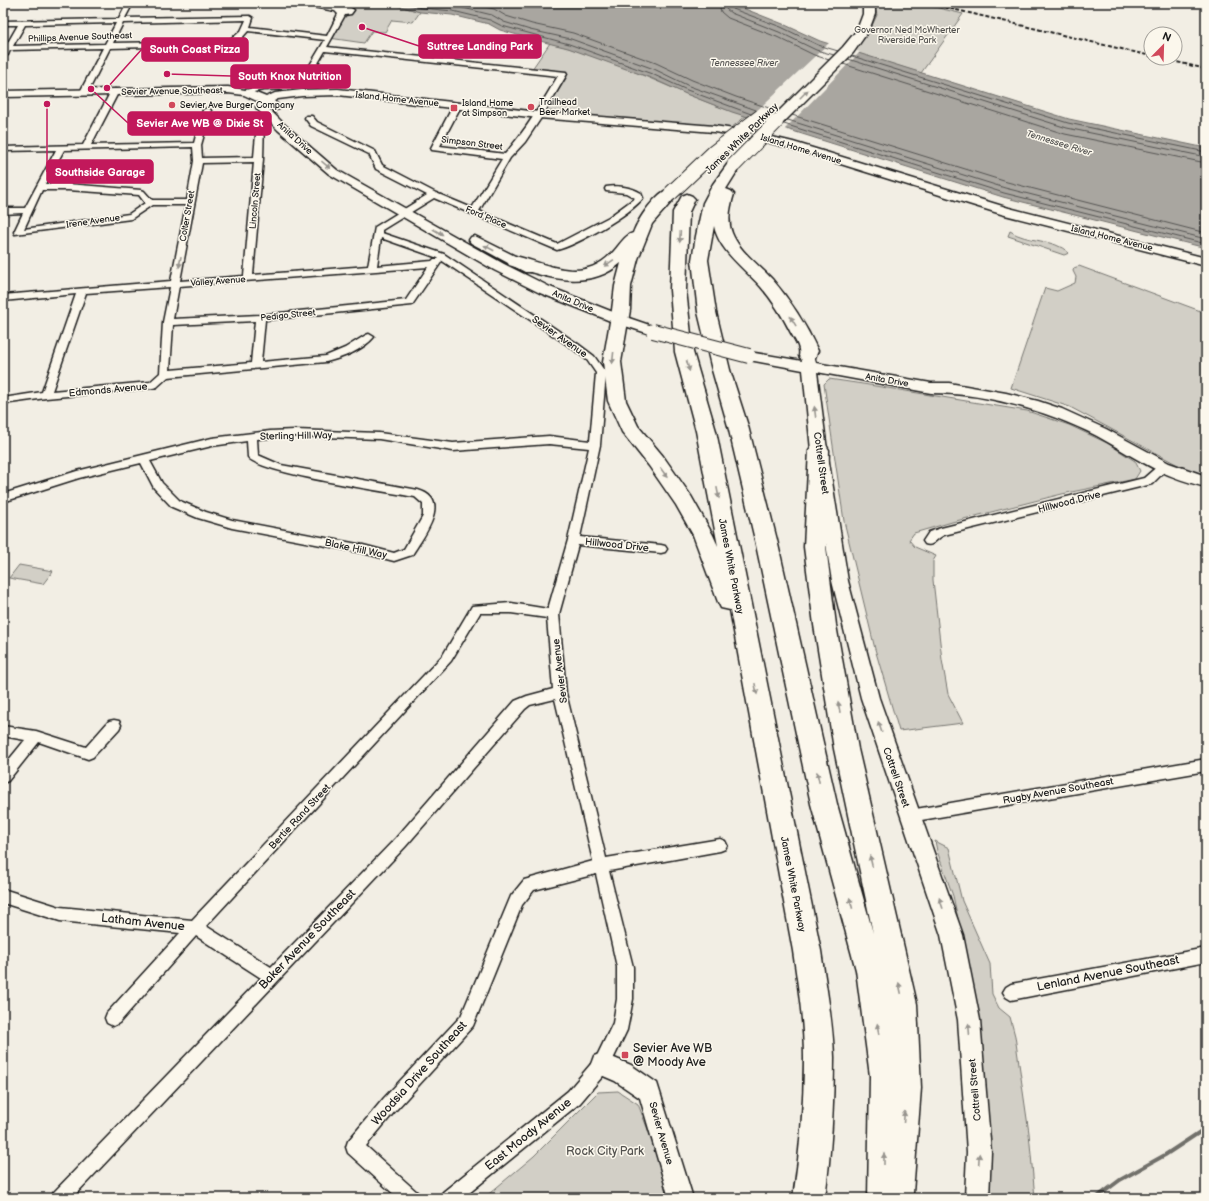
<svg xmlns="http://www.w3.org/2000/svg" width="1209" height="1201" font-family="'Balsamiq Sans',sans-serif">
<style>
.green{fill:#d2cfc6;stroke:#777671}
.water{fill:#a9a6a0;stroke:#716f6b}
.pier{fill:#f2eee4}
.lines{fill:none;stroke-linecap:round;stroke-linejoin:round}
.shore{stroke:#545351;stroke-width:1}
.stream{stroke:#716f6b;stroke-width:4}
.street-casing{stroke:#1c1c1c;stroke-width:3}
.secondary-casing{stroke:#1c1c1c;stroke-width:3}
.highway-casing{stroke:#1c1c1c;stroke-width:3}
.street{fill:#fbf7ec;fill-rule:evenodd}
.secondary{fill:#fbf7ec;fill-rule:evenodd}
.highway{fill:#fbf7ec;fill-rule:evenodd}
.rail{stroke:#1c1c1c;stroke-width:2;stroke-dasharray:4 2;stroke-linecap:butt}
.secondary-bridge-casing{stroke:#1c1c1c;stroke-width:16;stroke-linecap:butt}
.highway-bridge-casing{stroke:#1c1c1c;stroke-width:16;stroke-linecap:butt}
.secondary-bridge{stroke:#fbf7ec;stroke-width:14}
.highway-bridge{stroke:#fbf7ec;stroke-width:14}
.oneway{fill:#97948e}
.poi-dot{fill:#d1495b;stroke:#fbf7ec;stroke-width:1.5}
.labels{text-anchor:middle;stroke-width:3;stroke-linejoin:round;paint-order:stroke}
.far-park-label{font-size:9px;fill:#53524f;stroke:#fbf7ec}
.far-street-label{font-size:9px;fill:#1c1c1c;stroke:#fbf7ec}
.far-water-label{font-size:9px;font-style:italic;fill:#545351;stroke:#fbf7ec}
.far-poi-label{font-size:9px;fill:#1c1c1c;stroke:#fbf7ec;text-anchor:start}
.street-label{font-size:10px;fill:#1c1c1c;stroke:#fbf7ec}
.near-street-label{font-size:12px;fill:#1c1c1c;stroke:#fbf7ec}
.near-poi-label{font-size:12px;fill:#1c1c1c;stroke:#fbf7ec;text-anchor:start}
.near-park-label{font-size:12px;fill:#53524f;stroke:#fbf7ec}
.leader{fill:none;stroke:#c2185b;stroke-width:1.5}
.callout-dot{fill:#c2185b;stroke:#fbf7ec;stroke-width:1.5}
.callout{fill:#c2185b;stroke:#c2185b;stroke-width:1.5}
.callout-label{font-size:11px;text-anchor:middle;font-weight:bold;fill:#fff}
</style>
<rect width="100%" height="100%" fill="#f2eee4"/>
<filter id="ink" filterUnits="userSpaceOnUse"><feTurbulence type="fractalNoise" baseFrequency=".025" numOctaves="2"/><feDisplacementMap in="SourceGraphic" scale="8" xChannelSelector="R" yChannelSelector="G"/><feConvolveMatrix kernelMatrix="1 2 1 2 8 2 1 2 1" color-interpolation-filters="sRGB"/></filter>
<g filter="url(#ink)">
<path class="green" d="M303 3H389L420 12 413 22 392 20 385 32 372 31 364 43 329 38 342 14 338 10Z
M874 3H918L963 14 921 73 853 52 869 32 877 15Z
M550 43C618 59 679 95 746 116L731 128 545 112 567 77 566 74 532 69Z
M1010 231C1027 243 1054 238 1069 253L1064 255 1008 236Z
M1079 266 1206 313V476L1191 472 1070 407 1011 388 1045 288 1057 291 1075 283 1076 277 1073 271 1074 268Z
M829 379 863 384 1027 411 1069 425 1107 443 1135 461 1140 471 1135 479 1062 494 952 522 914 533 909 540 915 547 936 556 933 561V580L942 660 948 694 963 723 899 731 875 649 844 521 824 384Z
M19 565 53 571 43 584 9 578Z
M935 841 949 848 962 901 990 964 992 994 999 1008 1010 1017 1015 1036 1029 1133 1035 1198H988L967 959 953 896 937 851Z
M618 1091 638 1104 660 1161 667 1198H484L534 1156 598 1092Z"/>
<path class="water" d="M389 3H728L735 5 783 24 820 41 1069 119 1206 148V248L1003 197 732 112 686 94 651 78 568 48 528 38 500 30 489 24 452 15 420 12Z"/>
<path class="pier" d="M830 42 860 52 784 130 748 119Z"/>
<g class="lines">
<path class="shore" d="M403 3 421 8 453 11 490 20 502 26 569 44 652 74 687 90 751 114
M420 3 455 6 492 15 504 22 530 30 571 39 654 69 689 86 756 110
M467 3 494 9 506 16 532 24 573 33 656 63 692 80 736 97 778 111
M719 3 721 12 728 18 777 37 814 55 829 60
M725 3 726 9 731 13 779 32 816 50 834 55
M730 3 733 9 781 27 818 45 838 51
M852 56 1068 123 1206 152
M848 59 1067 128 1206 157
M843 64 1065 134 1206 163
M792 115 1007 182 1206 233
M788 120 1005 188 1206 239
M784 124 1004 193 1206 244"/>
<path class="stream" d="M1096 1198 1120 1180 1165 1155 1206 1128"/>
<g class="street-casing">
<path id="street" d="M127 3H133L125 18 250 16 253 18 250 27 327 36 338 14 335 11 303 5 300 3C316 3 332 9 348 6L354 10 351 14 345 15 327 47 566 72 567 74 543 115 525 142 510 158 479 211 557 244 609 217 635 198 626 193 606 191 605 189 606 187C617 185 631 187 641 193L643 198C631 214 577 245 557 250L434 198 382 230V233L444 254 578 344 594 356 606 373 600 445 580 537 661 545 665 546 667 549 665 552 661 553 578 545 559 614 566 693 606 858 720 839 725 841 727 845 725 849 720 851 609 871 633 967V999L627 1030 608 1070 580 1103 463 1198H440L443 1192 568 1091 596 1058 613 1023 617 999V967L596 874 534 890 522 905 473 1026 396 1110 366 1146 417 1192 420 1198H398L348 1153 346 1147 348 1141 384 1098 461 1016 511 896 524 880 593 861 555 699 530 705 525 709 406 846 72 1198H51L54 1192 261 978 196 936 119 1023 113 1026 107 1023 105 1018 107 1013 180 933 60 921 3 903V889L60 907 192 920 443 655 472 606 511 603 548 609 568 540 589 448 549 444 453 451 379 439 295 436 257 439 258 455 281 465 418 490C453 500 423 537 412 555L394 561 363 553 232 528 198 518 172 507 154 488 141 463 79 478 3 502V494L77 471 212 438 270 431 295 430 379 433 453 443 549 436 590 441 596 373 587 360 572 348 441 260 442 261 412 305 265 320 261 362 326 356 345 348 366 335 369 334 374 337C363 350 342 358 326 362L168 377 157 387 153 388 46 398 3 404V398L42 392 76 294 3 301V295L171 281 186 205H152L131 219 15 234 14 232 23 213 3 214V208H25L56 150 3 151V147L83 145 111 91 115 89 119 91 91 145 194 143 203 110 207 108 211 110 201 145 202 158 254 157 257 123 258 121H264L263 159 253 275 368 266 375 227 427 195 376 169 369 154 311 126 305 118 306 116H312L317 122 375 151 382 165 436 193 472 208 502 159 432 150 431 148 453 106 457 104 461 106 440 146 505 154C526 130 542 103 558 76L325 51 303 89 263 90 245 94V90L263 86 298 85 325 40 248 31 241 39 231 45 110 48 88 92 84 94 80 92 103 48 10 50 8 55H3V46H6L18 25H3V21L119 19ZM246 20 241 31 229 41 113 43 123 23ZM116 23 105 44 13 46 25 25ZM193 147 194 161 187 200H152L144 191 141 190 68 184H45L64 150ZM254 162 244 276 180 281 202 163ZM42 190H68L139 195 145 203 129 214 24 229ZM381 238 438 258 439 259H434L432 261 377 266ZM428 267 406 300 260 315 173 319 179 286ZM170 287 163 322 160 373 150 382 52 391 86 293ZM255 321 251 363 170 370 173 325ZM247 441 248 457C258 473 389 492 415 497L423 504V516L404 549 394 553 363 545 232 520 206 512 180 501 162 483 150 461 212 446ZM480 613H511L547 618 553 689 527 696 515 701 396 838 271 967 206 926 451 661Z
M1164 463 1168 464 1169 467 1152 484 944 535C935 539 934 547 925 544L923 541 929 532 941 528 1144 478 1160 464Z
M114 720 119 721 121 725 119 729 93 757 88 759 39 742 8 781 3 783V767L25 740 3 736V726L36 731 86 747 109 721Z
M1206 759V771L910 822 905 820 903 816 905 812 910 810Z
M1206 948V962L1011 1000 1006 997 1003 992 1006 987 1011 984Z"/>
</g>
<g class="secondary-casing">
<path id="secondary" d="M228 87 251 91 266 97 275 93 302 90 338 89 539 112 714 126 747 131 793 142 1009 208 1206 258V266L1001 214 786 147 747 137 714 132 539 118 338 95 302 96 278 99 274 101 280 107 279 109 275 110 267 107 286 126 337 170 504 264 550 287 623 316 658 328 660 331 658 334 653 335 613 322 540 293 494 270 329 174 278 130 257 109 256 107 259 102 244 95 228 93 3 97V91Z
M475 236 535 266 536 269 535 272H525L471 243 469 240 471 237Z
M749 352 802 361 801 356 803 353 808 352 813 353 816 363 931 383H949L1006 393 1038 401 1062 409 1106 429 1169 463 1206 476V487C1190 483 1172 477 1157 470 1137 460 1117 447 1097 436 1048 411 986 393 931 393L817 372 827 450 848 581 879 698 963 935 980 1020 991 1152 989 1198H965L967 1152 958 1020 941 935 861 698 832 581 811 450 803 370 744 359 742 356 744 353Z
M602 1053 631 1065 657 1083 693 1198H669L640 1098 615 1081 594 1072 591 1064 594 1056Z"/>
</g>
<g class="highway-casing">
<path id="highway" d="M863 3H875V14L869 30 853 53 781 125 776 126 771 125 769 122 771 119 843 47 857 30 863 14Z
M734 161 739 162 741 165 726 189 731 191 734 194C730 207 727 220 732 233 739 251 759 265 772 279 791 301 806 325 818 351L814 360 808 362 802 360 799 356C801 348 795 340 791 333 783 317 773 301 761 287 745 269 719 251 714 226L708 260 716 312 730 370 748 426 777 540 837 804 873 933 834 749 814 625 804 547 809 450 812 445 819 443 826 445 829 450 826 547 836 625 858 749 917 1004 921 1088 913 1193 911 1198H868L870 1076 856 970 811 804 755 540 728 426 712 370 698 312 692 260 696 236 703 203 713 184 729 162Z
M671 188 676 190 679 193 652 224 638 259 631 286 630 310 621 362 626 401 638 426 663 456 691 496 713 535 718 546 696 431 675 352 670 290 673 212 682 196 687 194 692 196 695 199 689 212 686 290 693 352 716 431 821 951C826 986 833 1022 834 1057 834 1103 831 1153 825 1198H793C800 1152 804 1104 804 1058 804 1022 798 986 793 951L730 610 721 608 718 602 693 535 676 505 649 466 622 432 608 401 603 362 612 310 615 286 621 263C588 292 545 277 509 265L507 261 509 257 515 256C549 264 581 284 611 254 618 248 624 235 633 233 638 219 656 192 671 188Z"/>
</g>
<use href="#street" class="street"/>
<use href="#secondary" class="secondary"/>
<use href="#highway" class="highway"/>
<path class="rail" d="M927 3 1151 56
M1160 58 1206 69"/>
<g class="secondary-bridge-casing">
<path id="secondary-bridge" d="M653 331 749 356"/>
</g>
<g class="highway-bridge-casing">
<path id="highway-bridge" d="M734 165 776 122
M671 193 714 152 761 116"/>
</g>
<use href="#secondary-bridge" class="secondary-bridge"/>
<use href="#highway-bridge" class="highway-bridge"/>
</g>
<defs><path id="oneway-solid" d="M-6-.8H1V-3.2L6.5 0L1 3.2V.8H-6Z"/></defs>
<g class="oneway">
<use href="#oneway-solid" transform="translate(804 94) rotate(-45)"/>
<use href="#oneway-solid" transform="translate(326 165) rotate(40)"/>
<use href="#oneway-solid" transform="translate(438 232) rotate(30)"/>
<use href="#oneway-solid" transform="translate(680 237) rotate(93)"/>
<use href="#oneway-solid" transform="translate(489 248) rotate(-152)"/>
<use href="#oneway-solid" transform="translate(180 262) rotate(100)"/>
<use href="#oneway-solid" transform="translate(609 263) rotate(145)"/>
<use href="#oneway-solid" transform="translate(793 321) rotate(-121)"/>
<use href="#oneway-solid" transform="translate(613 358) rotate(96)"/>
<use href="#oneway-solid" transform="translate(688 366) rotate(75)"/>
<use href="#oneway-solid" transform="translate(815 412) rotate(-97)"/>
<use href="#oneway-solid" transform="translate(664 473) rotate(55)"/>
<use href="#oneway-solid" transform="translate(718 493) rotate(79)"/>
<use href="#oneway-solid" transform="translate(756 689) rotate(79)"/>
<use href="#oneway-solid" transform="translate(839 707) rotate(-100)"/>
<use href="#oneway-solid" transform="translate(880 727) rotate(-109)"/>
<use href="#oneway-solid" transform="translate(818 777) rotate(-102)"/>
<use href="#oneway-solid" transform="translate(871 861) rotate(-103)"/>
<use href="#oneway-solid" transform="translate(851 903) rotate(-105)"/>
<use href="#oneway-solid" transform="translate(941 903) rotate(-109)"/>
<use href="#oneway-solid" transform="translate(900 988) rotate(-103)"/>
<use href="#oneway-solid" transform="translate(878 1029) rotate(-98)"/>
<use href="#oneway-solid" transform="translate(969 1029) rotate(-95)"/>
<use href="#oneway-solid" transform="translate(904 1117) rotate(-85)"/>
<use href="#oneway-solid" transform="translate(884 1159) rotate(-90)"/>
<use href="#oneway-solid" transform="translate(979 1159) rotate(-87)"/>
</g>
</g>
<g class="poi-dot">
<circle cx="172" cy="105" r="4"/>
<circle cx="531" cy="107" r="4"/>
<rect x="450" y="104" width="8" height="8" rx="2"/>
<rect x="621" y="1051" width="8" height="8" rx="2"/>
</g>
<g class="labels">
<g class="far-park-label">
<text x="907" y="33">Governor Ned McWherter<tspan x="907" dy="10">Riverside Park</tspan></text>
</g>
<g class="far-street-label">
<text transform="translate(80 37) rotate(-2)" y="3">Phillips Avenue Southeast</text>
<text transform="translate(172 91) rotate(-1)" y="3">Sevier Avenue Southeast</text>
<text transform="translate(397 99) rotate(6)" y="3">Island Home Avenue</text>
<text transform="translate(295 138) rotate(42)" y="3">Anita Drive</text>
<text transform="translate(472 143) rotate(7)" y="3">Simpson Street</text>
<text transform="translate(801 149) rotate(17)" y="3">Island Home Avenue</text>
<text transform="translate(255 201) rotate(-85)" y="3">Lincoln Street</text>
<text transform="translate(187 216) rotate(-80)" y="3">Colter Street</text>
<text transform="translate(486 217) rotate(23)" y="3">Ford Place</text>
<text transform="translate(93 221) rotate(-8)" y="3">Irene Avenue</text>
<text transform="translate(1112 238) rotate(14)" y="3">Island Home Avenue</text>
<text transform="translate(218 281) rotate(-4)" y="3">Valley Avenue</text>
<text transform="translate(573 301) rotate(23)" y="3">Anita Drive</text>
<text transform="translate(288 315) rotate(-6)" y="3">Pedigo Street</text>
<text transform="translate(887 380) rotate(10)" y="3">Anita Drive</text>
</g>
<g class="far-water-label">
<text x="744" y="66">Tennessee River</text>
<text transform="translate(1059 143) rotate(17)" y="3">Tennessee River</text>
</g>
<g class="far-poi-label">
<text x="539" y="105">Trailhead<tspan x="539" dy="10">Beer Market</tspan></text>
<text x="462" y="106">Island Home<tspan x="462" dy="10">at Simpson</tspan></text>
<text x="180" y="108">Sevier Ave Burger Company</text>
</g>
<g class="street-label">
<text transform="translate(741 138) rotate(-44)" y="4">James White Parkway</text>
<text transform="translate(560 336) rotate(35)" y="4">Sevier Avenue</text>
<text transform="translate(108 389) rotate(-5)" y="4">Edmonds Avenue</text>
<text transform="translate(296 435) rotate(-1)" y="4">Sterling Hill Way</text>
<text transform="translate(822 463) rotate(82)" y="4">Cottrell Street</text>
<text transform="translate(1069 501) rotate(-14)" y="4">Hillwood Drive</text>
<text transform="translate(617 544) rotate(6)" y="4">Hillwood Drive</text>
<text transform="translate(356 548) rotate(12)" y="4">Blake Hill Way</text>
<text transform="translate(732 566) rotate(79)" y="4">James White Parkway</text>
<text transform="translate(559 671) rotate(-97)" y="4">Sevier Avenue</text>
<text transform="translate(897 777) rotate(71)" y="4">Cottrell Street</text>
<text transform="translate(1058 790) rotate(-10)" y="4">Rugby Avenue Southeast</text>
<text transform="translate(299 816) rotate(-47)" y="4">Bertie Rand Street</text>
<text transform="translate(794 884) rotate(79)" y="4">James White Parkway</text>
<text transform="translate(974 1090) rotate(-95)" y="4">Cottrell Street</text>
<text transform="translate(662 1133) rotate(74)" y="4">Sevier Avenue</text>
</g>
<g class="near-street-label">
<text transform="translate(143 922) rotate(6)" y="4">Latham Avenue</text>
<text transform="translate(307 939) rotate(-46)" y="4">Baker Avenue Southeast</text>
<text transform="translate(1108 973) rotate(-11)" y="4">Lenland Avenue Southeast</text>
<text transform="translate(419 1073) rotate(-48)" y="4">Woodsia Drive Southeast</text>
<text transform="translate(528 1134) rotate(-39)" y="4">East Moody Avenue</text>
</g>
<g class="near-poi-label">
<text x="633" y="1052">Sevier Ave WB<tspan x="633" dy="14">@ Moody Ave</tspan></text>
</g>
<g class="near-park-label">
<text x="605" y="1155">Rock City Park</text>
</g>
</g>
<path class="leader" d="M362 27L419 46M107 88L142 49M167 74L231 76M91 89L128 123M47 104L47 172"/>
<g class="callout-dot">
<circle cx="362" cy="27" r="4"/>
<circle cx="107" cy="88" r="4"/>
<circle cx="167" cy="74" r="4"/>
<circle cx="91" cy="89" r="4"/>
<circle cx="47" cy="104" r="4"/>
</g>
<g class="callout">
<rect x="419" y="35" width="122" height="23" rx="4"/>
<rect x="142" y="38" width="106" height="23" rx="4"/>
<rect x="231" y="65" width="119" height="23" rx="4"/>
<rect x="128" y="112" width="143" height="23" rx="4"/>
<rect x="47" y="160" width="106" height="23" rx="4"/>
</g>
<g class="callout-label">
<text x="480" y="50">Suttree Landing Park</text>
<text x="195" y="53">South Coast Pizza</text>
<text x="290" y="80">South Knox Nutrition</text>
<text x="200" y="127">Sevier Ave WB @ Dixie St</text>
<text x="100" y="176">Southside Garage</text>
</g>
<rect width="1209" height="1201" fill="none" stroke="#fbf7ec" stroke-width="16"/>
<rect x="8" y="8" width="1193" height="1185" fill="none" stroke="#1c1c1c" stroke-width="1.5" filter="url(#ink)"/>
<g transform="translate(1163 46) rotate(23)"><circle r="19" fill="#fbf7ec" stroke="#a29f99"/>
<path d="M0-3L7 15L0 10L-7 15Z" fill="#d1495b"/>
<text y="-6" font-size="11" font-weight="bold" text-anchor="middle" fill="#1c1c1c">N</text>
</g>
</svg>
